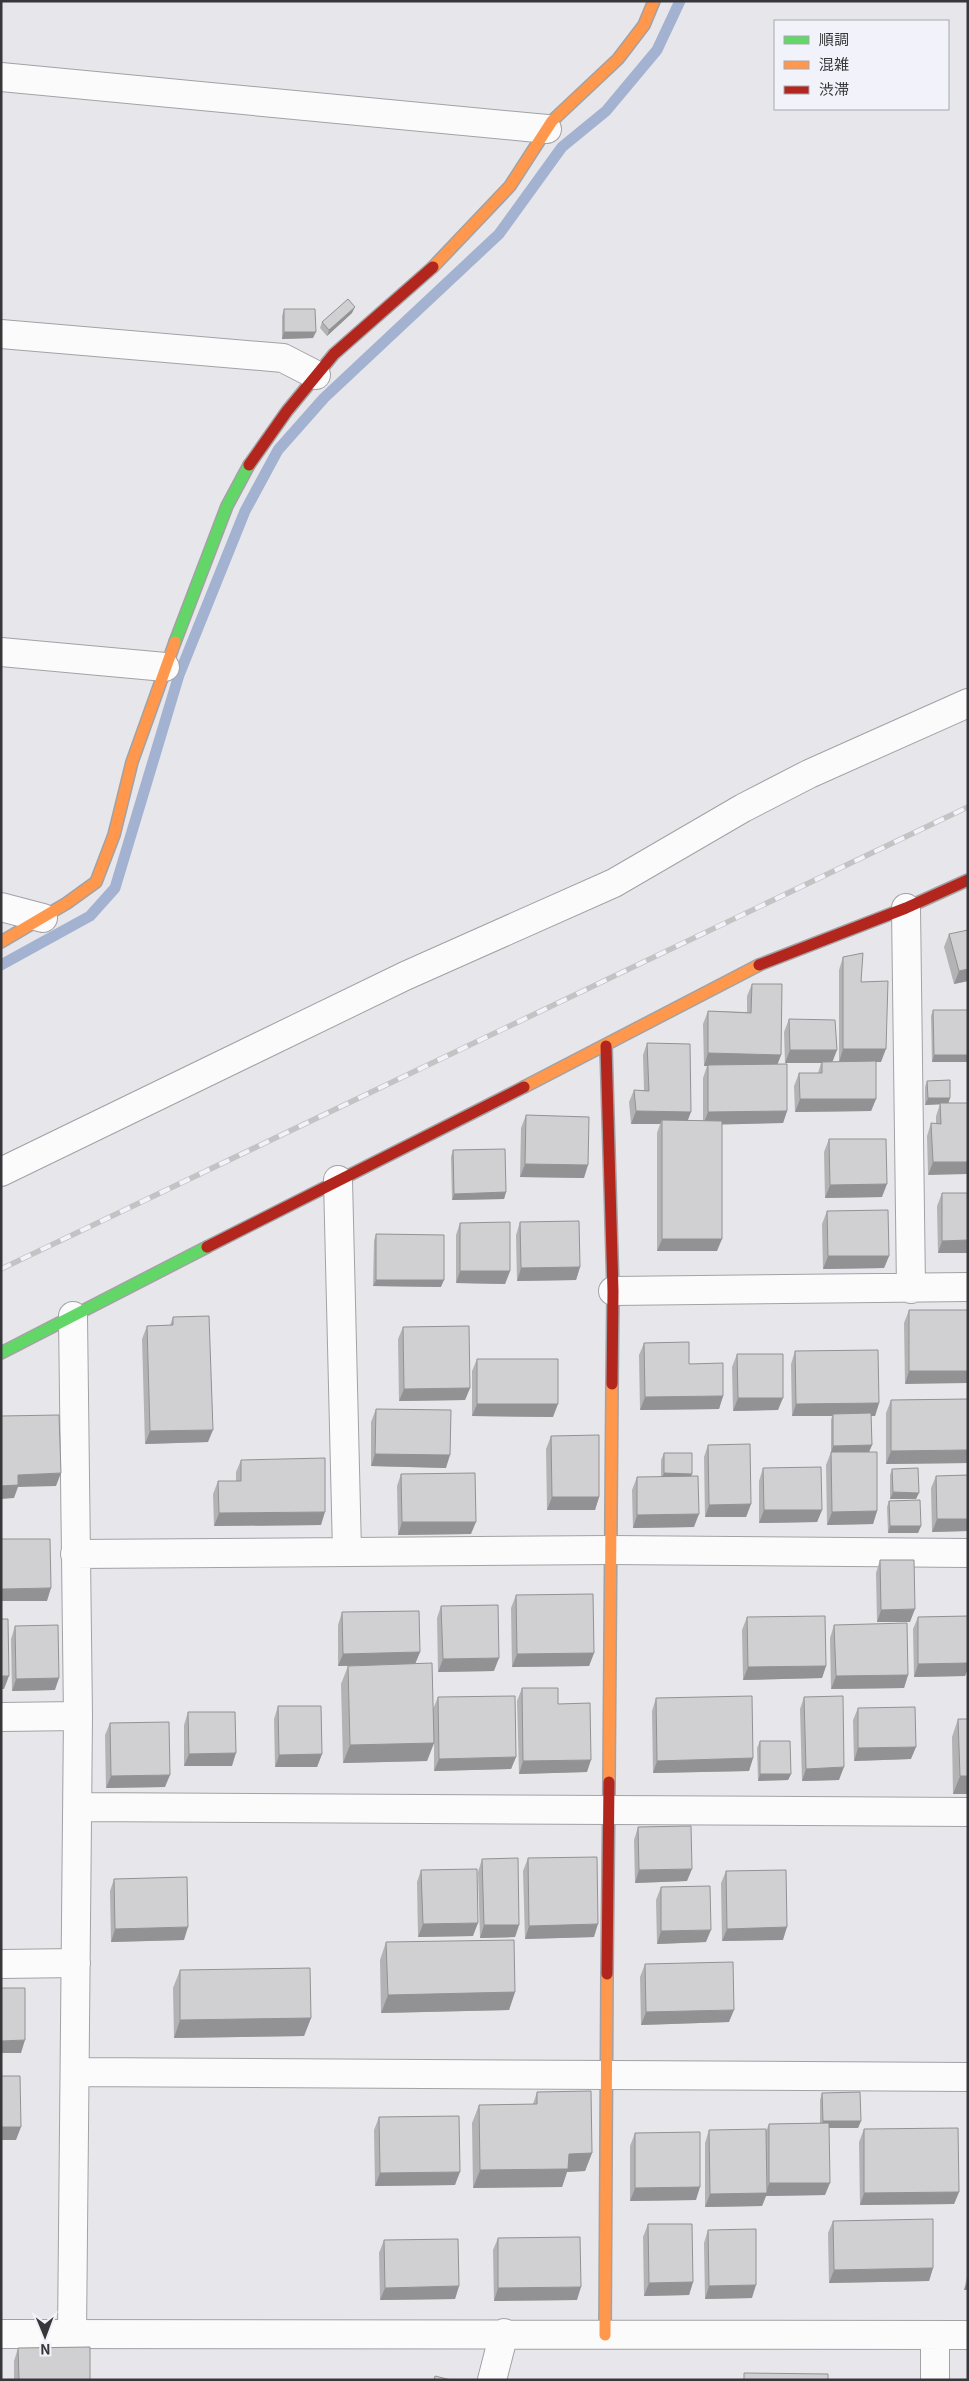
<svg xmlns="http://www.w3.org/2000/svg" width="969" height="2381" font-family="Georgia,'Noto Sans JP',serif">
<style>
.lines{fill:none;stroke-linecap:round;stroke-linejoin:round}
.stream{stroke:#a2b2d0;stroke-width:11}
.street-casing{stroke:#a2a2a5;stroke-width:30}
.fast-casing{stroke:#a2a2a5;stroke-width:14}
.slow-casing{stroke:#a2a2a5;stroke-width:14}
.jam-casing{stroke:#a2a2a5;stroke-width:14}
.street{stroke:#fbfbfc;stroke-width:28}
.fast{stroke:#63d668;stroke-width:11}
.slow{stroke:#ff974d;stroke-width:11}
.jam{stroke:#b3261e;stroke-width:11}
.rail-casing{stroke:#c3c3c4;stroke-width:5.5}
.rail{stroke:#f2f2fa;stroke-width:4;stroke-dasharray:11;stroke-linecap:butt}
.wall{fill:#b3b3b5}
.shaded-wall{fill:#929294}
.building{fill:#d0d0d3;stroke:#929294}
</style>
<rect width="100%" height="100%" fill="#e7e7eb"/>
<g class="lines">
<path class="stream" d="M1 965 90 916 115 888 179 675 245 511 278 450 324 398 499 234 562 147 606 111 657 50 680 1"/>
<g class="street-casing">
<path id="street" d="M1 77 547 129
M1 334 283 358 316 375
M1 652 165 667
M1 907 43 918
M906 908 911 1289
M1 1172 405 976 614 883 743 808 809 774 968 703
M338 1180 347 1551
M613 1291 968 1287
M75 1554 610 1550 968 1553
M1 1717 78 1716
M78 1807 968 1812
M1 1964 76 1963
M75 2072 968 2077
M1 2334 968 2335
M72 2335 78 1716 73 1316
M935 2335V2380
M492 2380 504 2333"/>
</g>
<g class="fast-casing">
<path id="fast" d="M175 642 227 506 249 465
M1 1353 207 1247"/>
</g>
<g class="slow-casing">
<path id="slow" d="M433 267 510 186 552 121 618 59 644 25 654 1
M1 942 67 903 96 882 114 835 132 762 175 642
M524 1087 759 965
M609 1782 612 1384
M605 2335 607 1974"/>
</g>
<g class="jam-casing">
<path id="jam" d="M249 465 287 411 334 354 433 267
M759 965 906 908 968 880
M606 1046 613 1291 612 1384
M207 1247 524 1087
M607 1974 609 1782"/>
</g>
<use href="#street" class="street"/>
<use href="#fast" class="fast"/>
<use href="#slow" class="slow"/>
<use href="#jam" class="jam"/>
<g class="rail-casing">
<path id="rail" d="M1 1269 968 807"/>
</g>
<use href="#rail" class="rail"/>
</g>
<path class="wall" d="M284 309 313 338 282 339V316Z
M352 313 327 336 320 328 322 322Z
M949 934 968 981 954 984 944 947Z
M843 957 861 982 881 1062H876V1099L871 1111 795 1112 794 1086 799 1073H818L821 1063H785L784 1032 789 1019 832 1062H839V970Z
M752 984 781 1055 777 1065 787 1111 783 1123 722 1124 717 1251H657V1133L660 1124H631L629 1102 634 1090H644L643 1055 647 1043 688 1120 703 1121V1078L707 1066H704L703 1024 708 1011 747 1012V996Z
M933 1010H968V1062H932L931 1016Z
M927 1081 950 1098 948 1103H968L928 1175 927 1136 931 1123 936 1124V1116L940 1104 925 1105V1087Z
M526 1115 584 1178 520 1177 521 1128Z
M829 1139 882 1197 825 1198 824 1152Z
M453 1150 506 1192 504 1199 452 1200 451 1157Z
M942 1193H968V1253H938L937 1206Z
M827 1211 889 1256 884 1268 823 1269 822 1224Z
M520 1222 580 1267 576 1280 517 1281 516 1235Z
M460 1223 510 1271 505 1284 456 1283V1235Z
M376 1234 441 1287 373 1286 374 1241Z
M909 1310H968L905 1384 904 1323Z
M173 1317 208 1442 145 1444 142 1339 147 1326 170 1325Z
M403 1327 470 1388 465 1400 399 1401 398 1339Z
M644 1343 689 1364 723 1396 719 1409 640 1410 639 1355Z
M795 1351 879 1403 875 1416H871L872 1445 869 1452 877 1511 873 1524 827 1525 826 1465 831 1452V1420L832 1416H792L791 1364Z
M737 1354 778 1410 733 1411 732 1367Z
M477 1359 553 1417 472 1416V1371Z
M968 1399V1463L886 1464V1413L891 1400Z
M376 1409 446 1468 371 1466V1422Z
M551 1436 599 1497 595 1510H547L546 1449Z
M708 1445 751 1504 746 1517H705L704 1457Z
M664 1453 691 1476 694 1527 633 1528 632 1490 637 1477H661V1460Z
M241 1460 321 1525 214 1526 213 1494 218 1481H236V1472Z
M763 1468 822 1510 817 1522 759 1523V1481Z
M892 1469 916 1499H890V1475Z
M401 1474 471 1534 398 1535 397 1486Z
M968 1475V1531L932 1532 931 1488 936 1476Z
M889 1501 921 1526 918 1533H888L887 1507Z
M880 1560 910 1622H877L876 1573Z
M516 1595 594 1653 589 1666 512 1667 511 1608Z
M441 1606 494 1671 438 1672 437 1618Z
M342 1612 420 1652 415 1664 433 1709 438 1697 516 1757 511 1769 434 1771V1743L427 1761 343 1763 341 1684 348 1666H338V1625Z
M968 1616V1668L965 1676 914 1677 913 1629 918 1617Z
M747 1617 826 1666 822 1678 743 1680 742 1630Z
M834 1625 908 1675 904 1688 831 1689 830 1638Z
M15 1626 55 1690 12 1691 11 1639Z
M522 1688 558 1704 587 1772 519 1774 517 1701Z
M804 1697 839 1780 802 1781 800 1709Z
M656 1698 753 1758 749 1771 653 1773 652 1711Z
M278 1706 322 1754 317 1767H275L274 1719Z
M858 1708 911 1759 854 1761 853 1720Z
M188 1712 232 1766H184V1725Z
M958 1719 968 1794H953L952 1737Z
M110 1723 165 1787 106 1788 105 1735Z
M760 1741 791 1774 788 1780 758 1781 757 1748Z
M638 1827 687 1881 635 1883 634 1840Z
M528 1858 594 1937 525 1939 523 1871Z
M482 1859 519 1925 515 1937 480 1938 478 1872Z
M421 1870 473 1936 418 1937 417 1882Z
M726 1871 783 1940 722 1941 721 1883Z
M114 1879 184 1940 111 1942 110 1891Z
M661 1887 706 1942 657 1944 656 1900Z
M386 1942 515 1992 509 2010 381 2013 380 1960Z
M645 1964 729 2022 641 2025 640 1977Z
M180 1970 311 2018 304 2036 174 2038 173 1988Z
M537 2092 592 2153 585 2171 567 2172 562 2187 473 2188 472 2123 479 2105 533 2104Z
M822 2093 861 2121 858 2128H829L825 2195 766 2196 762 2206 705 2207V2143L709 2130 766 2131 769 2124 820 2123V2100Z
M379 2117 455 2185 375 2186 374 2130Z
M864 2129 959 2192 954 2204 860 2205 859 2142Z
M635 2133 696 2200 630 2201V2146Z
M833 2221 933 2268 929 2281 829 2283 828 2233Z
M648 2224 693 2282 689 2295 644 2296 643 2237Z
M708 2230 752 2298 705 2299 704 2243Z
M498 2238 577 2300 494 2301 493 2250Z
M384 2240 459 2286 455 2299 380 2300 379 2253Z
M968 2272V2290H964Z
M18 2348 90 2380H14V2361Z"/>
<path class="shaded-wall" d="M355 307 352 313 327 336 329 330Z
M284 332H316L313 338 282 339Z
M968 969V981L954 984 959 971Z
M843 1049H886L881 1062H839Z
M790 1050H837L832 1063H785Z
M708 1053 781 1055 776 1068 704 1066Z
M934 1055H968V1062H932Z
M928 1098H950L948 1104 925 1105Z
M800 1099H876L871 1111 795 1112Z
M636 1111 691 1112 686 1125 662 1120 660 1124H631Z
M787 1111 783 1123 703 1125 708 1112Z
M933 1162H968V1174L928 1175Z
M525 1164 588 1165 584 1178 520 1177Z
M887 1184 882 1197 825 1198 830 1185Z
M506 1192 504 1199 452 1200 454 1194Z
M662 1239H722L717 1251H657Z
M968 1240V1253H938L942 1241Z
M828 1256H889L884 1268 823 1269Z
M580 1267 576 1280 517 1281 521 1268Z
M460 1271H510L505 1284 456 1283Z
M376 1280H444L441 1287 373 1286Z
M909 1371H968V1383L905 1384Z
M470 1388 465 1400 399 1401 404 1389Z
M723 1396 719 1409 640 1410 645 1397Z
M738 1398H783L778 1410 733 1411Z
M879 1403 875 1416H833V1414L832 1416H792L796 1404Z
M477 1404H558L553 1417 472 1416Z
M213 1430 208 1442 145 1444 150 1431Z
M872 1445 869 1452 831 1453 833 1446Z
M968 1450V1463L886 1464 891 1451Z
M375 1454 450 1455 446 1468 371 1466Z
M61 1473 56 1486 18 1487 14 1498 1 1499V1486L18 1475Z
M664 1473 692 1474 690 1480H661Z
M893 1492 919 1493 916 1499H890Z
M552 1497H599L595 1510H547Z
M751 1504 746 1517H705L709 1505Z
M764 1510H822L817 1522 759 1523Z
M877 1511 873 1524 827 1525 832 1512Z
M325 1512 321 1525 214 1526 219 1513Z
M699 1514 694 1527 633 1528 637 1515Z
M937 1519H968V1531L932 1532Z
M402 1522H476L471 1534 398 1535Z
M890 1526H921L918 1533H888Z
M51 1588 47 1601H1V1589Z
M915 1609 910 1622H877L881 1610Z
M420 1652 415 1664 338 1666 343 1654Z
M594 1653 589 1666 512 1667 517 1654Z
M499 1658 494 1671 438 1672 443 1659Z
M968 1663V1668L965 1676 914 1677 918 1664Z
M826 1666 822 1678 743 1680 748 1667Z
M908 1675 904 1688 831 1689 836 1676Z
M1 1676H9L4 1689H1Z
M59 1678 55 1690 12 1691 16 1679Z
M434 1743 427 1761 343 1763 350 1745Z
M916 1747 911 1759 854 1761 858 1748Z
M236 1753 232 1766H184L189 1754Z
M322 1754 317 1767H275L279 1755Z
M516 1757 511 1769 434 1771 439 1759Z
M753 1758 749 1771 653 1773 657 1761Z
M591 1760 587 1772 519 1774 523 1761Z
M844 1767 839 1780 802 1781 806 1769Z
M760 1774H791L788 1780 758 1781Z
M170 1775 165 1787 106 1788 111 1776Z
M960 1776H968V1794H953Z
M692 1869 687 1881 635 1883 639 1870Z
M478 1923 473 1936 418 1937 423 1924Z
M598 1924 594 1937 525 1939 529 1926Z
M484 1925H519L515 1937 480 1938Z
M188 1927 184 1940 111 1942 115 1929Z
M787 1927 783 1940 722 1941 727 1929Z
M711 1930 706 1942 657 1944 661 1931Z
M515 1992 509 2010 381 2013 388 1995Z
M734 2010 729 2022 641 2025 646 2012Z
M311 2018 304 2036 174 2038 180 2020Z
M25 2040 21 2053H1V2041Z
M823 2121H861L858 2128H821Z
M1 2127H21L16 2140H1Z
M592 2153 585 2171 567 2172 562 2187 473 2188 480 2170 569 2154Z
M460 2172 455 2185 375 2186 380 2173Z
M769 2183H830L825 2195 766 2196 762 2206 705 2207 710 2194 766 2193Z
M700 2187 696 2200 630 2201 635 2188Z
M959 2192 954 2204 860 2205 864 2193Z
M933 2268 929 2281 829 2283 834 2270Z
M968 2280V2290H964Z
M693 2282 689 2295 644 2296 649 2283Z
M756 2285 752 2298 705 2299 709 2286Z
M459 2286 455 2299 380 2300 385 2288Z
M581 2287 577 2300 494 2301 498 2288Z"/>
<path class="building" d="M348 299 355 307 329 330 322 322Z
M284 309H315L316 332H284Z
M968 930V969L959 971 949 934Z
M863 953 861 982 888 981 886 1049H843V957Z
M752 984H782L781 1055 708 1053V1011L751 1013Z
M933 1010H968V1055H934Z
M789 1019 835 1020 837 1050H790Z
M647 1043 690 1044 691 1112 636 1111 634 1090 649 1091Z
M876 1061V1099H800L799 1073H822V1062Z
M787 1064V1111L708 1112V1065Z
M950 1080V1098H928L927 1081Z
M940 1103H968V1162H933L931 1123 941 1124Z
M526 1115 589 1117 588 1165 525 1164Z
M662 1120 722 1121V1239H662Z
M829 1139H886L887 1184 830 1185Z
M505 1149 506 1192 454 1194 453 1150Z
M942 1193H968V1240L942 1241Z
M888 1210 889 1256H828L827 1211Z
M579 1221 580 1267 521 1268 520 1222Z
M510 1222V1271H460V1223Z
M376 1234 444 1235V1280H376Z
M909 1310H968V1371H909Z
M209 1316 213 1430 150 1431 147 1326 173 1325V1317Z
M469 1326 470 1388 404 1389 403 1327Z
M689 1342V1364L723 1363V1396L645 1397 644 1343Z
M878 1350 879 1403 796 1404 795 1351Z
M737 1354H783V1398H738Z
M477 1359H558V1404H477Z
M968 1399V1450L891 1451V1400Z
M376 1409 451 1410 450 1455 375 1454Z
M871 1413 872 1445 833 1446V1414Z
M59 1415 61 1473 18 1475V1485L1 1486V1416Z
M599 1435V1497H552L551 1436Z
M750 1444 751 1504 709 1505 708 1445Z
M831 1452H877V1511L832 1512Z
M664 1453H692V1474L664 1473Z
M325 1458V1512L219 1513 218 1481H241V1460Z
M821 1467 822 1510H764L763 1468Z
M918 1468 919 1493 893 1492 892 1469Z
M475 1473 476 1522H402L401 1474Z
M968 1475V1519H937L936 1476Z
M698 1476 699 1514 637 1515V1477Z
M920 1500 921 1526H890L889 1501Z
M1 1539H50L51 1588 1 1589Z
M880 1560H914L915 1609 881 1610Z
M593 1594 594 1653 517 1654 516 1595Z
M498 1605 499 1658 443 1659 441 1606Z
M419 1611 420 1652 343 1654 342 1612Z
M825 1616 826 1666 748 1667 747 1617Z
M968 1616V1663L918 1664V1617Z
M1 1619H8L9 1676H1Z
M907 1623 908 1675 836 1676 834 1625Z
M58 1625 59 1678 16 1679 15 1626Z
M432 1663 434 1743 350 1745 348 1666Z
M522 1688H558V1704L590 1703 591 1760 523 1761Z
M515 1696 516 1757 439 1759 438 1697Z
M752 1696 753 1758 657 1761 656 1698Z
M843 1696 844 1767 806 1769 804 1697Z
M278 1706H321L322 1754 279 1755Z
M915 1707 916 1747 858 1748V1708Z
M188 1712H235L236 1753 189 1754Z
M958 1719H968V1776H960Z
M169 1722 170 1775 111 1776 110 1723Z
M760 1741H790L791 1774H760Z
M691 1826 692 1869 639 1870 638 1827Z
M597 1857 598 1924 529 1926 528 1858Z
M518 1858 519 1925H484L482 1859Z
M477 1869 478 1923 423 1924 421 1870Z
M786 1870 787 1927 727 1929 726 1871Z
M187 1877 188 1927 115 1929 114 1879Z
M710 1886 711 1930 661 1931V1887Z
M514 1940 515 1992 388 1995 386 1942Z
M733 1962 734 2010 646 2012 645 1964Z
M310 1968 311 2018 180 2020V1970Z
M1 1988H25V2040L1 2041Z
M1 2076H20L21 2127H1Z
M591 2091 592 2153 569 2154 568 2169 480 2170 479 2105 537 2104V2092Z
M860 2092 861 2121H823L822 2093Z
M459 2116 460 2172 380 2173 379 2117Z
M829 2123 830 2183H769V2124Z
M958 2128 959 2192 864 2193V2129Z
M766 2129 767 2193 710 2194 709 2130Z
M700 2132V2187L635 2188V2133Z
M933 2219V2268L834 2270 833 2221Z
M648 2224H692L693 2282 649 2283Z
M756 2229V2285L709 2286 708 2230Z
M580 2237 581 2287 498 2288V2238Z
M458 2239 459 2286 385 2288 384 2240Z
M90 2347V2380H19L18 2348Z
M744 2373 828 2374V2380H744Z
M435 2376 451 2380H434Z"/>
<rect width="969" height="2381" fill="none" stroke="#37373a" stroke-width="5"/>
<rect x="774" y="20" width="175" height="90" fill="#f2f2fa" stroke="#a7a7ad"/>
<rect x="784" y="36" width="25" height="8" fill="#63d668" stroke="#a7a7ad"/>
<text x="819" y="45" font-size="15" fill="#37373a">順調</text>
<rect x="784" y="61" width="25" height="8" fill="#ff974d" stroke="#a7a7ad"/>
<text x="819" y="70" font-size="15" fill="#37373a">混雑</text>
<rect x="784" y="86" width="25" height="8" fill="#b3261e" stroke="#a7a7ad"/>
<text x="819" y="95" font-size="15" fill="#37373a">渋滞</text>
<g transform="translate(45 2336) rotate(179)" stroke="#f2f2fa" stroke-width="4" paint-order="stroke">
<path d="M0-4L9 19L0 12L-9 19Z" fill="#37373a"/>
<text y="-8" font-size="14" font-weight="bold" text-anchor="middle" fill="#37373a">N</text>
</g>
</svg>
